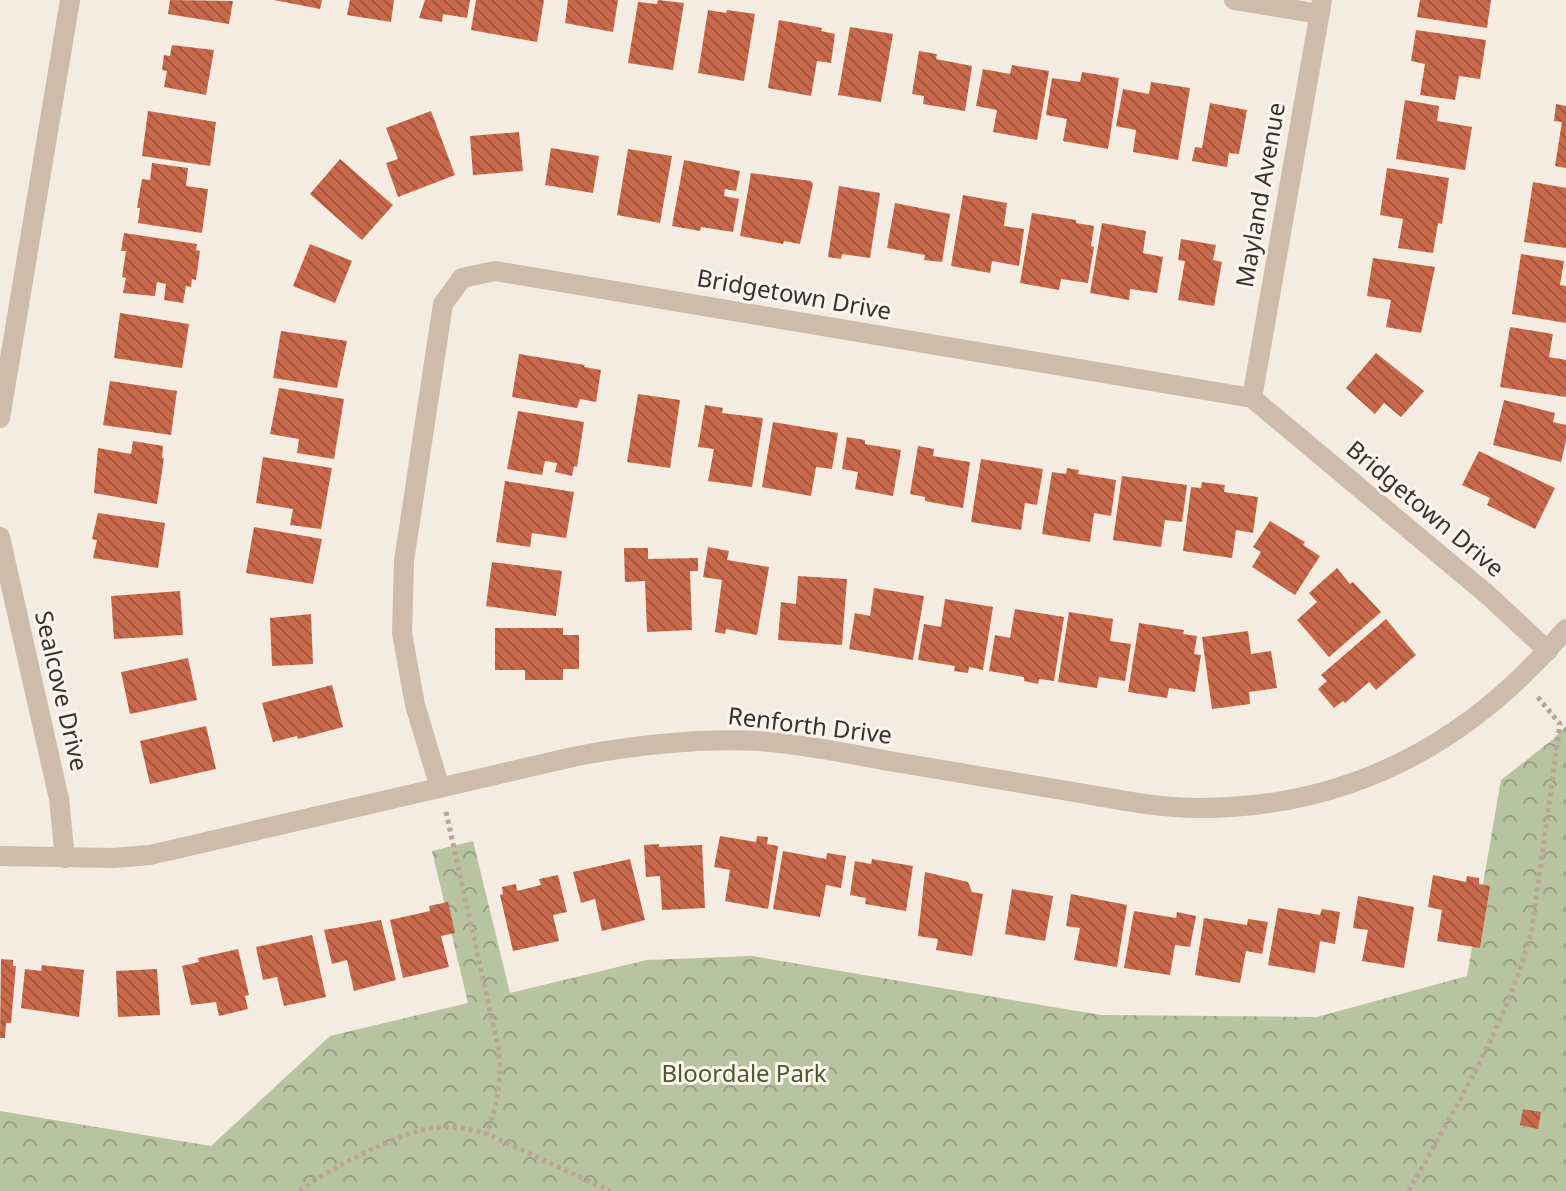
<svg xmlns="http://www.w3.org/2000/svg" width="1566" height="1191" font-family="'Noto Sans',sans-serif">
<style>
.park{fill:url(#park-crowns)}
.building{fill:url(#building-back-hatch)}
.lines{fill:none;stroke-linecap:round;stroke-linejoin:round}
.path{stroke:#b9a596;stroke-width:5;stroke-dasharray:4 4;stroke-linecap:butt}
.minor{stroke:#cdbbac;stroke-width:20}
.tertiary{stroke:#cdbbac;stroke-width:20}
.labels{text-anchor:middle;stroke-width:6;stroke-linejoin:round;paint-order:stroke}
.street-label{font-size:24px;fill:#3b302b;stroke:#fbf5ee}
.park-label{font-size:24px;fill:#4a5a2e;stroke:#fbf5ee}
</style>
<defs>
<pattern id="park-crowns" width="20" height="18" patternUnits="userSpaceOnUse" patternTransform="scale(2)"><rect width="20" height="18" fill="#b8c4a0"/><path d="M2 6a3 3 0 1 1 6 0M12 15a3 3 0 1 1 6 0" fill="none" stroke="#97a083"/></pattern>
<pattern id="building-back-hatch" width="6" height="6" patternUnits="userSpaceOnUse" patternTransform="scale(2)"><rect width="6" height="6" fill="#c8694b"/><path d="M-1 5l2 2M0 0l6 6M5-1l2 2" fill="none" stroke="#a4573f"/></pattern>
</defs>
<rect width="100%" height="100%" fill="#f4ebe1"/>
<path class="park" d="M1566 726V1191H0V1111L211 1146 330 1036 468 1003 432 851 473 841 510 993 647 960 752 956 1101 1015 1317 1017 1467 976 1501 780 1552 740Z"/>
<path class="building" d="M170 0 233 1 229 24 168 14Z
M274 0H322L320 9Z
M350 0H394L391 22 347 15Z
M425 0H470L467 18 443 14 442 22 419 18Z
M476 0H544L537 42 471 30Z
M568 0H618L613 32 565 23Z
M658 0 684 3 673 70 628 63 638 2 657 4Z
M1420 0H1491L1487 28 1417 17Z
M708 10 726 13 727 10 755 14 744 81 698 73Z
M779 20 822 28 821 31 835 34 831 63 817 61 811 96 768 88Z
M850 27 893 34 881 102 838 95Z
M1416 30 1486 40 1480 79 1459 76 1455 100 1420 95 1425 64 1411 61Z
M172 45 214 50 206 95 164 87 167 71 162 70 164 55 170 56Z
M919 51 937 54 936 59 972 66 965 111 923 104 924 96 912 94Z
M1012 65 1049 71 1037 140 993 132 997 110 976 106 983 69 1010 74Z
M1082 72 1119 78 1108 149 1063 141 1067 119 1046 115 1052 78 1080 82Z
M1151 82 1190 88 1178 160 1133 152 1136 130 1116 126 1123 89 1149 94Z
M1405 100 1439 106 1437 121 1472 127 1465 170 1396 159Z
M1210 103 1247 110 1239 154 1229 153 1227 167 1192 161 1195 147 1202 148Z
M1556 104 1566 106V168L1555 166 1562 122 1554 121Z
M148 111 216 122 210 166 142 156Z
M431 111 455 175 398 197 386 163 398 159 386 128Z
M519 132 523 171 473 175 470 136Z
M551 148 599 156 593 193 545 185Z
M628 149 672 156 660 223 617 215Z
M340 159 393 205 362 240 310 194Z
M684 160 740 171 736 191 725 189 724 196 739 199 733 232 701 227 700 231 672 226Z
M152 163 188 168 186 186 208 189 202 233 138 223 140 208H137L142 179 150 180Z
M1387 168 1449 178 1442 224 1438 223 1433 253 1398 248 1403 219 1380 215Z
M751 173 811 181 813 184 800 244 784 241 783 244 740 236Z
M1533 182 1566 188V248L1524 242Z
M839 186 880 193 870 258 842 254 841 259 828 257Z
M963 195 1007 203 1004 226 1024 229 1019 266 992 261 990 273 951 266Z
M895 203 950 214 942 262 924 260 925 255 887 248Z
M1032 213 1076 220V223L1094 226 1091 246 1094 247 1088 283 1061 279 1059 290 1020 283Z
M1102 223 1146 231 1143 253 1163 257 1157 293 1130 289 1129 300 1090 293Z
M124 233 197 244 196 250 200 251 196 280 192 279 191 287 186 286 183 303 164 300 166 284 157 282 155 296 123 293 126 278 122 277 126 251H121Z
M1181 239 1216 245 1213 260 1222 262 1214 306 1178 300 1185 261 1178 260Z
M310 244 352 261 335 303 293 286Z
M1521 254 1564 261 1560 285 1566 286V323L1512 314Z
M1373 258 1435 267 1421 333 1386 327 1391 300 1367 296Z
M120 313 189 324 182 368 114 358Z
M1510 327 1553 334 1549 357 1566 360V397L1500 387Z
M281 331 347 341 337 388 273 378Z
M1376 353 1424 391 1401 417 1384 403 1375 414 1346 388Z
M519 354 585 365 584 367 601 370 596 402 580 399 577 408 512 397Z
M110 381 177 391 171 435 103 425Z
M279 388 344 399 334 459 297 453 299 439 270 434Z
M638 394 680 400 670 468 627 462Z
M1504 400 1555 413 1553 422 1566 425V441L1561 462 1493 445Z
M705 405 723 408 722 413 763 418 752 487 708 481 714 449 698 447Z
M518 411 584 422 577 467 574 466 572 476 555 472 557 463 545 461 542 475 507 469Z
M773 422 838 433 832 469 816 467 811 496 762 487Z
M847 437 865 440V444L901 450 893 496 855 489 858 472 842 469Z
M133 441 163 446 162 458H164L157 504 94 493 98 448 131 454Z
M918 446 934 449 933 456 970 462 963 508 925 501V497L910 494Z
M1479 451 1555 488 1535 529 1487 505 1490 498 1462 485Z
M263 457 332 468 321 529 290 525 293 509 256 503Z
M981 459 1043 469 1037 505 1025 503 1021 530 971 522Z
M1067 468 1079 470 1078 474 1116 480 1111 516 1094 513 1090 542 1042 534 1052 472 1066 474Z
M1122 476 1187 485 1182 522 1165 520 1161 547 1113 540Z
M505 481 574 492 566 538 532 533 530 547 496 542Z
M1202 482 1225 485 1224 492 1258 497 1253 533 1236 530 1232 558 1183 551 1191 487 1201 488Z
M98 513 165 523 158 568 93 558 97 540 92 539Z
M1270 521 1305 542 1303 545 1320 556 1295 595 1252 567 1261 552 1253 547Z
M254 527 322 539 313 584 246 573Z
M708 547 729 551 727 560 769 567 757 635 726 629 725 634 715 632 722 580 703 577Z
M624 548H648V559L698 558V571H690L692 630 647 632 645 581 625 582Z
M492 562 562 571 556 616 486 606Z
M1337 568 1350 584 1353 582 1381 612 1329 657 1297 620 1317 602 1309 593Z
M798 576 847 579 842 645 778 640 781 602 796 604Z
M874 588 924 596 913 660 849 649 855 613 870 616Z
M180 591 183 635 114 639 111 596Z
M945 599 993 607 983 670 969 667 968 673 954 671 955 666 918 660 924 624 941 627Z
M1015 609 1064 617 1054 681 1039 679 1038 684 1024 681V677L989 671 995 635 1010 638Z
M1069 612 1113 619 1110 641 1131 644 1125 681 1099 677 1097 688 1058 682Z
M311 614 313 664 272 666 270 618Z
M1386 619 1416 655 1376 690 1369 682 1345 703 1343 701 1334 708 1318 689 1327 681 1321 675Z
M1139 623 1184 630 1183 634 1197 636 1194 654 1201 655 1195 692 1169 688 1167 698 1128 692Z
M495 628H563V635H579V669H563V680H525V670H495Z
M1248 631 1251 654 1271 651 1277 688 1249 692 1250 704 1212 709 1202 637Z
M188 658 197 700 130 714 121 672Z
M332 685 343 727 298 739 297 736 273 742 262 703Z
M206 726 216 769 150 784 140 741Z
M720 836 756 842 757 836 768 837 767 844 778 846 768 909 725 901 730 870 714 867Z
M659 844V847L702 845 705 908 662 910 660 876 646 877 644 845Z
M783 851 826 859 827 853 846 856 841 888 826 885 820 917 773 909Z
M630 859 645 920 602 931 595 899 581 903 573 872Z
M872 859 913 866 906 911 865 904 866 898 850 895 855 861 871 864Z
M925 872 968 882 972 892 983 894 972 956 936 950 938 939 918 936Z
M558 875 567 912 553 915 559 941 513 951 500 895 503 894 502 887 516 884 517 891 541 885 539 879Z
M1433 875 1466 882 1467 876 1479 878V884L1490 886 1480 948 1437 941 1442 910 1428 907Z
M1012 889 1053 896 1045 941 1005 934Z
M1071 894 1127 905 1117 967 1074 960 1080 928 1066 926Z
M1358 896 1414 907 1404 968 1362 961 1368 930 1353 928Z
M448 902 455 933 441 936 449 967 403 978 390 920 430 911 429 906Z
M1278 908 1320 915 1322 909 1340 912 1335 944 1320 941 1315 973 1268 965Z
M1134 911 1176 918 1177 912 1196 916 1190 947 1175 945 1170 975 1124 968Z
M1204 918 1247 925 1248 919 1268 922 1262 954 1246 951 1240 983 1195 975Z
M381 920 396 980 354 991 347 960 332 964 324 930Z
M312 935 326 997 284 1006 277 977 263 980 256 947Z
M238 949 249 995 245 996 248 1009 219 1016 216 1002 191 1005 182 966 199 962 198 958Z
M1 959 13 960V966H16L11 1023H6L5 1038H0Z
M42 965 84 970 79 1017 21 1008 25 969 41 971Z
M157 969 160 1015 118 1017 116 971Z
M1523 1109 1541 1112 1538 1129 1520 1125Z"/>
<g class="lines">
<path class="path" d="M446 812 499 1051C502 1082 497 1105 487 1134
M300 1191C328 1169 396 1134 431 1128 450 1125 469 1129 487 1134L610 1191
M1409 1191C1455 1107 1509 1022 1532 928L1560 724 1536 695"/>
<path class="minor" d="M1234 0 1320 14
M1252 398 1322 0
M0 418 70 0
M0 537 59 799 65 858
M440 788 415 705 402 633 404 561 443 304 462 278 495 271 1252 398 1489 596 1548 651"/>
<path class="tertiary" d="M0 856 114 858 150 855 577 756C637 745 697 738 758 741 803 744 850 754 895 762 955 772 1014 782 1074 792 1115 799 1157 808 1199 808 1351 808 1470 743 1566 629"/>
</g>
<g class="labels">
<g class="street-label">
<text transform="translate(1261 195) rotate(-80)" y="8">Mayland Avenue</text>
<text transform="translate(794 295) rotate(10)" y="8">Bridgetown Drive</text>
<text transform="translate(1425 509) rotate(40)" y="8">Bridgetown Drive</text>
<text transform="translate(61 691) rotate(77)" y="8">Sealcove Drive</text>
<text transform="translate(810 726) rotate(7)" y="8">Renforth Drive</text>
</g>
<g class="park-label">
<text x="744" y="1082">Bloordale Park</text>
</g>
</g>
</svg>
